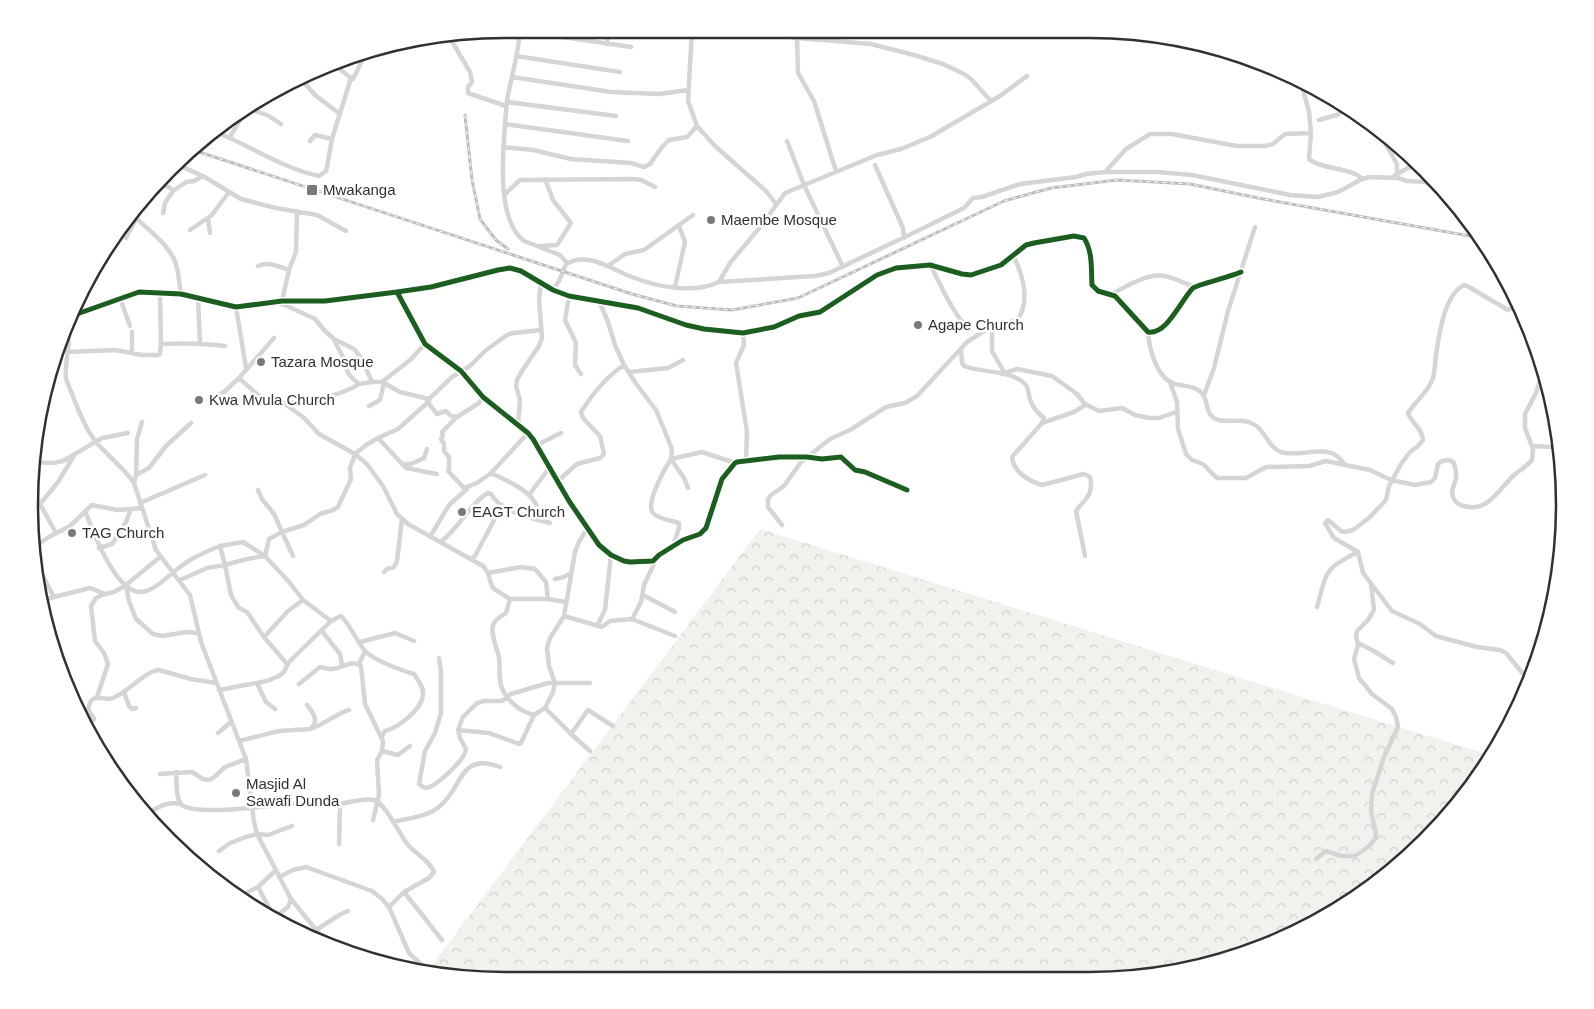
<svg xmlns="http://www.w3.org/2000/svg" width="1594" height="1009" font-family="Helvetica,sans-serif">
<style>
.forest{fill:url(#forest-crowns)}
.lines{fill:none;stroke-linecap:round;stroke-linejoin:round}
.street{stroke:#d5d5d5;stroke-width:4.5}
.rail-casing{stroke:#bdbdbd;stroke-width:3}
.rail{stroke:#fff;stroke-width:1;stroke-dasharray:4;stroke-linecap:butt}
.cycleway-casing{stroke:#fff;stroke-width:8}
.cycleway{stroke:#1b5e20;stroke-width:5}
.poi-dot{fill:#797979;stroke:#fff;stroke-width:2}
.labels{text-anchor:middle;stroke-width:5;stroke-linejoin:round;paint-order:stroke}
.poi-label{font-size:15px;fill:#313131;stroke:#fff;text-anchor:start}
.rim{fill:none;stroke:#313131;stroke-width:2.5}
</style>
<defs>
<pattern id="forest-crowns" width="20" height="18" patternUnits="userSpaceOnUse" patternTransform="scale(1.25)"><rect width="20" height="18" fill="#f0f3ed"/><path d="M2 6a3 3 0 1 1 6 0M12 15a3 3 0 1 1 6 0" fill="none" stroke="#ced1cc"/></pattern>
</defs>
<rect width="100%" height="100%" fill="#fff"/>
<path class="forest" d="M760 529 1470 749 1491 755 1467 794 1403 862 1327 917 1213 964 1121 979 443 976 427 972Z"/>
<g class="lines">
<path class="street" d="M520 29C519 53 511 77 507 101 506 108 506 116 505 124 503 156 496 219 524 241L560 255 567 263
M692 30 688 101 697 126 715 146 767 192 776 204
M756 30 797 38 871 44 914 55 943 64 964 74 971 79 991 101
M520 35 529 32 631 47
M450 38 470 72 472 82 468 87V93L506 106
M564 38 566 29
M797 38 798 73 814 101 836 171
M588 41 590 29
M607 44 609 29
M1206 49 1207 48
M516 56 620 72
M512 77 611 92 659 94 688 90
M301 79 315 95 340 114
M353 79 367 51
M507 102 616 116
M245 107 269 116 281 124
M1319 120 1337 115 1346 108
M505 124 628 141
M1374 124 1397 164V174L1393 177
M216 132C251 146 282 168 319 176L326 171 327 167 332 139 351 78 337 67V61
M1311 133 1309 159C1322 170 1354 168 1362 179
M230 137 239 122 243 107
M310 141 315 135 332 139
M787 141 804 185 843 267
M503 147 533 150 571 159 631 163 644 167 650 164 662 147 669 140 687 137 697 126
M875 165 903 228 904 238
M180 166 203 176 241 199 276 208 317 215 346 231
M1105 172 1126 149 1150 134H1172L1237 146H1265L1273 144 1285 134 1311 133 1309 112 1301 82
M1397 174 1417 163
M159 185 169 187 173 191 186 182 194 181 203 176
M505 194 520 180 633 179 641 180 655 187
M163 213 165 203 173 191
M208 218 210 233
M137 219C149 230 167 244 174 259 179 270 179 283 181 294
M190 230 212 215 229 192
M126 238 140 211V207L138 205
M541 246 557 245 571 223 553 200 545 179
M930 265C942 286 948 305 964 324
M258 266C268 261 280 267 289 270
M608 266 625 254 644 250 693 215
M719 282 730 263 761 226 785 193 877 155 901 149 930 137 1000 96 1027 76
M675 287 685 242 679 226
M553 290 559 281 566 264C588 251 611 269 632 277 657 287 694 294 719 282L815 276 829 273 907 236 964 208 973 198 982 197 1020 184 1076 177 1086 174 1105 172H1158L1192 175 1290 195 1318 197 1338 192 1362 179 1370 177 1398 178 1407 181 1425 182 1444 188
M397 292 425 344 461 371 483 397 528 433 533 439 569 501 599 545 611 555 624 561 630 562 653 561 659 555 683 540 700 534 706 528 722 479 735 463 737 462 779 457H807L822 459 841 457 855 470 865 472 907 490
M160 293 161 344
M1111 294C1126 287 1147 273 1164 276 1174 277 1184 284 1194 286
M569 296 565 320 576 343 575 365 581 374
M120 298 130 326
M198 299 200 343
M282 301 289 270 296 252 297 212
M599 301 608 322 615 345 624 365 637 385 656 410 672 449 671 459 684 478 688 488
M1517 301 1513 308 1508 310 1469 287 1464 285C1444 295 1439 335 1436 355 1435 363 1435 371 1433 378 1428 393 1416 400 1408 413 1411 423 1422 427 1423 440L1418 446 1410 452 1401 464 1389 486 1386 500 1369 518 1353 530 1345 532 1341 531 1328 520 1325 523 1334 538 1358 552 1363 573 1392 611 1420 624 1436 636 1477 647 1500 650 1506 653 1529 681
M277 303 285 305 315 319 325 331 334 339 354 349 362 359 372 382 359 384C345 372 348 373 343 357 340 351 336 345 334 339
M236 307 246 368
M74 315 139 292 181 294 236 307 282 301H325L397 292 431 287 498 270 510 268 521 271 553 290 569 296 638 308 686 325 704 329 743 333 774 327 799 316 820 312 877 275 896 268 930 265 962 274 971 275 1001 265 1026 245 1034 243 1074 236 1084 238C1093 252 1091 269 1092 285L1098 291 1115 296 1148 332C1167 335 1181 300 1193 288 1196 285 1233 276 1241 272
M67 327C72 344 64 362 66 379 74 398 83 427 97 443 109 457 124 468 134 483L156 550 190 595 201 642 246 759 254 822 257 834 291 899 288 907 275 917
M992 328V351L1004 372
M132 332V353
M1148 332C1149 349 1157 379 1175 384 1184 386 1198 386 1203 395 1209 403 1205 416 1218 420 1230 423 1243 417 1255 425 1266 432 1268 447 1281 452 1297 457 1320 447 1334 454 1338 456 1342 461 1345 465
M743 333 744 345 736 363 747 432 746 461
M961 350 962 363 964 366C981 373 1012 370 1025 384 1029 388 1028 394 1030 399 1032 407 1037 412 1044 418L1042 423 1012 457C1013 472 1029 481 1042 485L1084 474 1090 477C1094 495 1085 499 1076 511L1085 556
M67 352 115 350 142 355H158L160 354 161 344C183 343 203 343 225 346
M629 372 668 368 683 360
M1002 374 1017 369 1052 376 1077 394 1084 403V406L1074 412 1042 423
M239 378 258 395 266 398 272 397 282 402 303 417 319 434 355 454 367 464 383 486 397 514 408 524 483 566 488 573 491 584 494 589 510 599H548L566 602
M372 382H382L410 360 425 344
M1170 382 1177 402 1178 429 1186 454 1192 460 1203 464 1217 478H1246L1266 467 1309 466 1326 461 1370 470 1391 480 1415 485 1431 482 1435 478 1438 464 1442 461 1449 460 1454 463C1455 468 1457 474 1456 478 1455 485 1450 490 1453 497 1455 502 1459 505 1464 506 1488 513 1499 489 1514 475 1520 470 1527 466 1532 460L1533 449 1525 428V414L1536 393 1544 367
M1204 395 1214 368 1228 311 1255 227
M213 397 224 392 239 378 274 338
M483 397 479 403 457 417 451 416 446 411 437 414 429 404V399L452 377 470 366 485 351 507 335 513 333 541 330
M285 404C309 399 338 398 359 384
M1085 404 1099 411 1122 408 1135 415 1149 418H1159L1176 412
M369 406 380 400 384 383
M457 417 442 432 443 435 441 439 444 444V451L449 457V468L448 471 464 488 477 483 491 473 528 433
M518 425 520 400 516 386 517 380 522 371 539 346 542 338 539 299 541 282
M378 438 398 429 426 404 429 399 400 392 382 382
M537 445 561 433
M1532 446 1552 447 1556 444
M32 462 53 463 63 461 102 438 128 433
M403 464H411L424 458 427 449
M491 473C507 481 529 489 537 506L534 518
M136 475 137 439 142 422
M558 481 577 464 600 458 604 454 600 436 583 418 581 412C593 393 606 377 624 365
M134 483 136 475 149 468 166 446 191 423
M258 490 262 499 274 514 293 556
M529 495 550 467
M140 503 205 475
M85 511C93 531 119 605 149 590 161 585 169 575 180 567 191 558 207 551 220 546
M782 525 768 507V499L771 495 784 486 801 462 830 439 850 430 886 407 905 403 917 396 967 342 984 331 1018 319C1031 299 1022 274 1013 254
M56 533 40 504 58 482 75 454
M430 537 449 505 467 489
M440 542C457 531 472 501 488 493L491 494C501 512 531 518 550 523
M37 545 49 537 70 526 92 505 117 510 142 508
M673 546 679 528V523C671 520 660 520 653 513 645 503 665 468 671 459L702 452 735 463
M99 548 112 544 126 522 131 509
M472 558 475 556 502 505
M39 569 54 597
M384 572 387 569 394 567 397 561 402 519
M488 573 521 567 535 569 546 582 548 599
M555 579 564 577 571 573
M180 580 207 568 225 565 220 546 243 542 265 556 269 539 282 532 304 525 320 514 333 510 338 507 351 479 350 468 355 454 366 445 378 438 406 468 437 474
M126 585 129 601 136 619 153 634 162 636 187 632 198 633
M643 595 675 612
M510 599 506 613C502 616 496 619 494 623 489 631 497 648 499 657 500 665 499 672 500 680 502 697 518 711 534 715
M42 600 90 588 105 594 114 592 126 585 160 557
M1317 607C1327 572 1323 569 1358 552
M564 616 575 552 579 542 587 529
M632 619 641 602 644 585 654 564 655 560
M331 621 341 616C351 626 356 640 365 651 373 660 403 671 414 674 418 680 424 687 423 695 422 709 398 728 385 731L382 736
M597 626 605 610 611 555
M322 631 340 654 342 665
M264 637 288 611 303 600
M360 642 395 633 414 641
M1358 643 1372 650 1393 663
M439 658 441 672V713L435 733 425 751 419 784 425 788C435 788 465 760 466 749L460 738 458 730 463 717 477 703 484 701H502L511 694 548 683H590
M359 664 365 651
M257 683 266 702 275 709
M299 684 320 667C324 667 328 670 332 669 342 669 351 659 361 666L365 704 383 741 382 751 377 760 379 795 373 820
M219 690 267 681 279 676 284 672 289 662 331 621 303 600 290 583 265 556 247 559 225 565 231 595 235 602 239 608 247 612 264 637 287 664
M124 692 129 706 132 709 136 708
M97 697 108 664 104 653 95 641 91 606 96 598 104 594
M545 708 571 734 588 710 613 726
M89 725 94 719 88 709C92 690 102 702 113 698 128 692 139 677 154 671L159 670 191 679 216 683
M313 728C326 723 336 714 349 710
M458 730 489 733 519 744 521 743 534 715 545 708 553 692 555 683 549 666 547 648 550 638 564 616 602 627 610 621 632 619 675 636
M218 733 231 722
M571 734 590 751
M239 741 279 731 310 729C320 722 313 712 307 705
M382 751 398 755 410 746
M176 772C177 781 175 799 182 805 198 817 282 804 306 803 315 803 324 805 333 805 344 804 364 797 374 800 386 804 399 834 408 845 416 854 430 861 434 872L429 878 404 892 389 907
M160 774 192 772 203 779 209 780 213 778 225 767 246 759
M150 812C160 806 168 801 181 804
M393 822C408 818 428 817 440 806 463 788 459 751 500 767
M339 844 340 804
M219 851 230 843 246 837 257 834 268 835 292 826
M1316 859 1326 851 1341 856H1355L1368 847 1375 839 1376 834 1371 811 1372 794 1384 757 1398 727 1396 717 1392 709 1372 694 1359 678 1354 659 1358 645 1356 636 1357 631 1368 620 1374 610 1371 584
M279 877 293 870 306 867 372 891 382 899 389 907 409 953 422 965
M258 887 273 915
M404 892 442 940
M240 896 258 887 275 871
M291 899 329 946
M316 930 341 914 348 911"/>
<g class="rail-casing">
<path id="rail" d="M465 115 472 180 480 219 496 240 508 249
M196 151 632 294 677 306 732 310 798 298 1004 201 1051 188 1117 180 1190 184 1258 198 1481 238"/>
</g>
<use href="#rail" class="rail"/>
<g class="cycleway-casing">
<path id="cycleway" d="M397 292 425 344 461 371 483 397 528 433 533 439 569 501 599 545 611 555 624 561 630 562 653 561 659 555 683 540 700 534 706 528 722 479 735 463 737 462 779 457H807L822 459 841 457 855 470 865 472 907 490
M74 315 139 292 181 294 236 307 282 301H325L397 292 431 287 498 270 510 268 521 271 553 290 569 296 638 308 686 325 704 329 743 333 774 327 799 316 820 312 877 275 896 268 930 265 962 274 971 275 1001 265 1026 245 1034 243 1074 236 1084 238C1093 252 1091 269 1092 285L1098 291 1115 296 1148 332C1167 335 1181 300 1193 288 1196 285 1233 276 1241 272"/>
</g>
<use href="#cycleway" class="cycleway"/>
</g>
<g class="poi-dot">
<rect x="306" y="184" width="12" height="12" rx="2.5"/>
<circle cx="711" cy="220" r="5"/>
<circle cx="918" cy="325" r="5"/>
<circle cx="261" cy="362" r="5"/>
<circle cx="199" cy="400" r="5"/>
<circle cx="462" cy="512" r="5"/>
<circle cx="72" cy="533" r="5"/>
<circle cx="236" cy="793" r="5"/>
</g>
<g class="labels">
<g class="poi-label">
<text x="323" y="195">Mwakanga</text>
<text x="721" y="225">Maembe Mosque</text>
<text x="928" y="330">Agape Church</text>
<text x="271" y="367">Tazara Mosque</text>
<text x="209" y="405">Kwa Mvula Church</text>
<text x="472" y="517">EAGT Church</text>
<text x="82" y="538">TAG Church</text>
<text x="246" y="789">Masjid Al<tspan x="246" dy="17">Sawafi Dunda</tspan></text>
</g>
</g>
<path d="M0 0H1594V1009H0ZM505 38H1089A467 467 0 0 1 1556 505V505A467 467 0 0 1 1089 972H505A467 467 0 0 1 38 505V505A467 467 0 0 1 505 38Z" fill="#fff" fill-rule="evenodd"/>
<path class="rim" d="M505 38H1089A467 467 0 0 1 1556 505V505A467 467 0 0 1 1089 972H505A467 467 0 0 1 38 505V505A467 467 0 0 1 505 38Z"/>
</svg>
